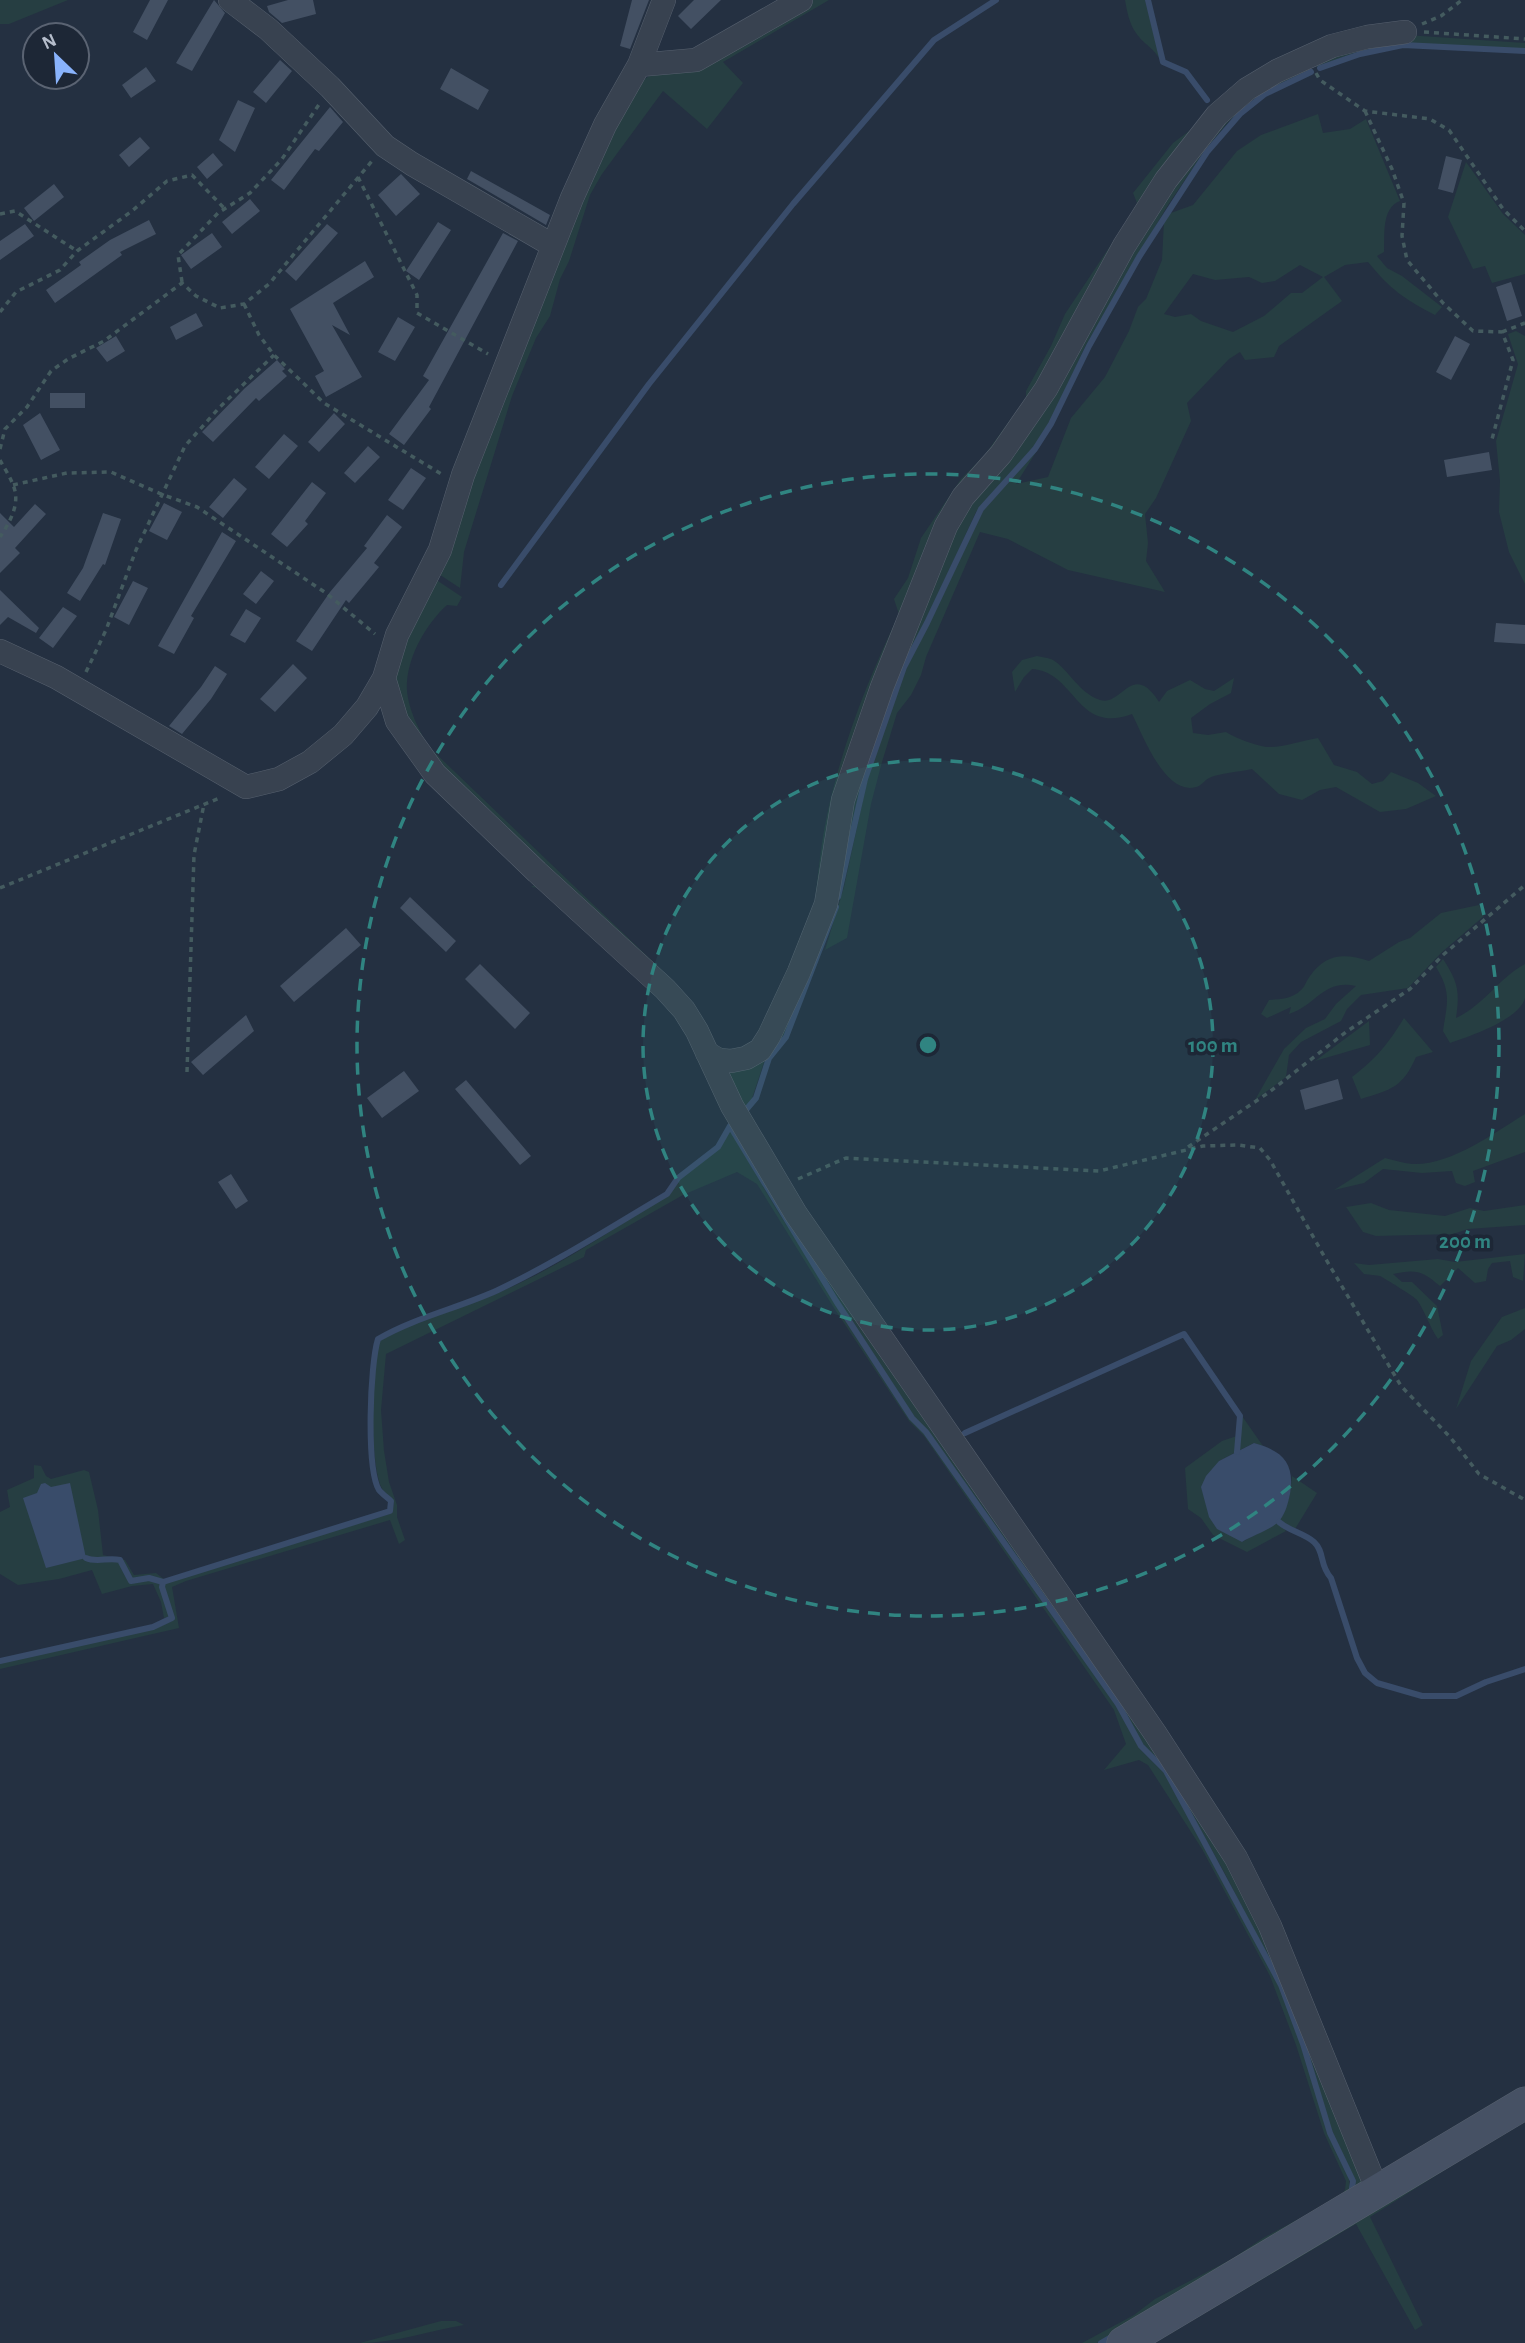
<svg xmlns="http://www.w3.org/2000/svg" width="1525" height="2343" font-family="'Alegreya Sans',sans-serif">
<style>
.green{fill:#263e42;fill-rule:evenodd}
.water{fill:#394c6a}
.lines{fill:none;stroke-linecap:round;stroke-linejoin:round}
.stream{stroke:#394c6a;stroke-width:6}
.building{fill:#435063}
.street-casing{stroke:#56606e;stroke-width:24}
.secondary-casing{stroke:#56606e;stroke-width:33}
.path{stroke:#445b5f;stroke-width:3.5;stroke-dasharray:5 5;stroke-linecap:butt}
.street{stroke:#384250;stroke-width:23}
.secondary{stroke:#465164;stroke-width:32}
.ring{fill:none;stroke:#308481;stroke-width:3.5;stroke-dasharray:12 9}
.centre{fill:#308481;stroke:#1d2736;stroke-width:3.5}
.ring-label{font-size:21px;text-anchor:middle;font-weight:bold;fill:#308481;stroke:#1d2736;stroke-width:7;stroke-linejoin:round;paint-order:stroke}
</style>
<rect width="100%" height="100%" fill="#243041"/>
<path class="green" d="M0 0H68L9 24H0Z
M807 0H829L723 62 743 83 707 129 663 91 602 174 590 195 569 261 560 279 550 316 536 338 512 396 464 552 460 588 437 573 510 364 628 102 645 79 659 69Z
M1125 0H1145L1162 63C1153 46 1145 46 1136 33 1129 23 1127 11 1125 0Z
M1406 35 1525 43V49L1406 43 1357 52 1316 67 1312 59Z
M1307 61 1311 69 1263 92 1251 101 1229 121 1205 150 1168 205 1086 345 1050 422 1033 448 976 512 926 621 902 666 863 779 834 912 785 1034 765 1059 751 1101 745 1108 722 1066 767 1046 847 806 942 551 1129 249 1229 110Z
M1216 111 1044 382 942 524 812 927C817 890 819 852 827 815 842 745 868 679 899 614L894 599 908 578 921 538 961 479 984 456 1026 398V391L1051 346 1065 314 1132 213 1137 203 1133 193 1173 143Z
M1318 114 1323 133 1350 129 1366 119 1400 201C1381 208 1385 236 1384 252L1377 256 1387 268 1402 276 1442 307 1435 315C1404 299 1390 289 1368 262L1345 265 1324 277 1342 301 1279 346 1274 357 1245 360 1240 352 1229 359 1187 403 1191 421 1156 498 1145 514 1148 543 1146 561 1165 592 1068 570 1008 539 980 532 926 657 921 675 911 695 897 713 882 762 871 804 847 938 825 950 844 887 868 777 907 665 929 624 983 510 1038 449 1016 484 1048 477 1071 418 1105 377 1129 331 1138 307 1146 299 1162 260 1164 221 1168 214 1193 205 1237 151 1261 135ZM1300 265 1323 277 1302 293H1291L1264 316 1233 332 1201 321 1191 314 1175 317 1164 314 1193 274 1215 280 1249 277 1262 283 1275 281Z
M1466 162 1503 214 1525 235V274L1492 283 1485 266 1473 269 1448 217Z
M1516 331 1525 336V584L1509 552 1499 512 1500 481 1496 441 1518 364 1508 334Z
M435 579 462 597 457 606 447 605C427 623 409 654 407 682 405 703 419 732 431 749L671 979 694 1006 710 1033 414 739 393 669Z
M1037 656C1042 657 1049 658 1053 660 1069 670 1079 693 1100 700 1122 707 1132 660 1159 702L1167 691 1190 680 1205 689 1214 691 1234 678 1231 693 1210 704 1191 718 1193 733 1208 735 1226 732C1233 737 1259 747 1268 747 1281 748 1304 740 1318 738L1334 765 1357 772 1372 784 1383 781 1391 772 1418 783 1436 796 1406 809 1380 812 1336 787 1320 790 1302 800 1279 794 1252 769C1240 772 1219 773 1209 778 1205 780 1201 786 1196 787 1165 796 1143 735 1132 714 1076 735 1076 672 1032 669L1024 677 1015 692 1012 672 1022 660Z
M540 882 546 884 664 992 682 1013 695 1034 731 1114 785 1206 1109 1674 1230 1859 1263 1922 1304 2023 1361 2175C1363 2190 1359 2199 1347 2207L1117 2343H1104L1353 2196 1355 2186 1352 2174 1331 2131 1304 2043 1282 1984 1224 1872 1167 1769 1142 1745 1119 1704 927 1430 912 1416C855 1328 797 1241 745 1150 717 1100 700 1045 666 999L549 889 531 887Z
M1479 905 1484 916 1441 953 1408 988 1361 995 1347 1009 1341 1021 1301 1042 1289 1055 1286 1077 1255 1100 1284 1049 1306 1028 1325 1019 1336 1004 1356 986C1323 979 1317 1005 1289 1014L1291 1007 1267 1018 1261 1014 1269 1000C1281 999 1292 999 1301 990 1305 987 1306 981 1310 976 1326 953 1345 953 1369 961L1399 942 1410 938 1441 913Z
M1443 959C1458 982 1460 991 1456 1018 1484 1005 1499 978 1525 964 1525 974 1525 988 1525 998 1519 1020 1470 1036 1450 1043L1443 1031C1447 1003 1452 993 1436 967Z
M1404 1018 1433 1052 1416 1057C1403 1087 1391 1090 1361 1099L1352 1077C1376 1059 1388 1044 1404 1018Z
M1369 1021 1370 1045 1315 1061Z
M1525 1114V1152L1473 1171 1475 1182 1465 1186 1456 1183 1452 1171 1422 1173 1383 1169 1364 1183 1334 1190 1385 1158C1394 1160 1403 1163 1412 1164 1450 1166 1494 1133 1525 1114Z
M730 1130 775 1207 911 1420 926 1435 1116 1705 1139 1747 1165 1771 1280 1987 1301 2045 1329 2136 1348 2172 1350 2188 1349 2194 1097 2343H1082L1134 2315 1155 2299 1232 2259 1263 2238 1340 2197 1345 2190 1346 2181 1324 2133 1296 2045 1270 1976 1202 1849 1148 1765 1139 1760 1104 1770 1126 1744 1114 1710 924 1436 909 1421 832 1305 757 1184 737 1172 683 1195 586 1250 584 1257 386 1354 381 1410 384 1451 389 1482 397 1505V1517L405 1540 399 1544 390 1520 186 1581 172 1587 179 1628 0 1669V1663L154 1629 174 1620 165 1591V1583L392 1513 394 1502C391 1497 386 1495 383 1490 369 1470 371 1363 380 1340 413 1316 458 1309 495 1294 557 1269 612 1229 668 1195L679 1180 720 1148Z
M1371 1203 1389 1210 1445 1216 1470 1208 1484 1211 1525 1205V1225L1468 1229 1453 1234 1376 1236 1363 1232 1346 1207Z
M1525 1254 1523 1281 1513 1277 1510 1261 1492 1263 1488 1269 1486 1281 1475 1283 1458 1268 1440 1286C1422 1271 1416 1269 1393 1274L1402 1282H1412L1437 1306 1443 1335 1438 1339C1429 1326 1425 1311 1417 1300 1415 1297 1384 1278 1380 1276 1376 1275 1369 1275 1364 1274L1354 1263 1369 1265 1438 1259 1455 1262Z
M1525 1308V1329L1511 1340 1497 1346 1456 1409 1471 1361 1502 1317Z
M1242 1416 1263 1446 1254 1443 1219 1461 1242 1542C1280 1520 1287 1523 1292 1476L1317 1493 1295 1529 1280 1522 1286 1531 1247 1552 1213 1535 1201 1518 1188 1509 1185 1468 1222 1441 1237 1436 1238 1445Z
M34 1465 41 1466 46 1476 51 1479 84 1470 89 1472 98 1510 103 1555 125 1560 134 1575 156 1573 165 1580 161 1584 170 1616 164 1618 161 1602 153 1584 132 1586 102 1594 92 1570 59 1579 18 1585 0 1574V1512L10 1507 7 1490 34 1478Z
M1518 2124 1370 2217 1423 2325 1415 2330 1356 2224 1154 2343H1134Z
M441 2321H456L464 2325C429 2331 395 2343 360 2343Z"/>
<path class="water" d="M1254 1443C1283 1451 1295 1463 1290 1494 1288 1503 1286 1512 1280 1520 1272 1530 1253 1535 1242 1542L1217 1529 1209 1517 1201 1487 1206 1476 1219 1461Z
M45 1483 51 1487 70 1483 86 1558 46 1568 23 1498 37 1493 41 1484Z"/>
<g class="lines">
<path class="stream" d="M1148 0 1163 62 1186 72 1207 100
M1320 68 1360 54 1403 45 1525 51
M501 585 649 384 793 204 934 40 996 0
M838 897 865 779 904 667 927 623 981 509 1035 449 1051 424 1089 346 1139 257 1207 152 1240 114 1265 94 1311 72
M745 1111 756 1098 769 1058 786 1037 836 907
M730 1126 836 1301 912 1418 926 1432 1118 1704 1141 1746 1166 1771 1281 1985 1303 2044 1330 2133 1353 2181 1351 2196
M965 1433 1184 1334 1240 1416 1237 1452
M1279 1522C1289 1531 1304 1533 1314 1542 1325 1552 1319 1565 1331 1578L1357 1658 1365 1673 1377 1683 1422 1696H1456L1486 1682 1525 1669
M86 1558C97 1563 108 1557 120 1560L131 1581 149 1578 163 1582
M0 1661 153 1627 172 1618 162 1587 163 1582 390 1511 391 1501C388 1498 382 1494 379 1490 366 1468 370 1364 378 1339 416 1317 459 1308 498 1290 557 1262 611 1227 667 1194L678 1178 718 1147 730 1126
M1101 2343 1113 2336"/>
</g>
<path class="building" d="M150 0H168L147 40 133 32Z
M214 0 225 13 192 71 176 63Z
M288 0H313L316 14 282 23 269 12 267 6Z
M632 0H649L630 49 620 46Z
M694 0H721L691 29 678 16Z
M280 60 292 71 266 103 253 92Z
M146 67 156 81 131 98 122 85Z
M451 68 489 90 478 110 440 89Z
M238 100 255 108 235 152 219 140Z
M330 107 343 122 319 151 315 149 284 190 271 180Z
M140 137 150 148 129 167 119 155Z
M213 153 223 165 207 179 197 167Z
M1446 156 1462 160 1453 193 1438 189Z
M471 171 550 215 546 225 467 179Z
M401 174 420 194 396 216 378 195Z
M54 184 64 197 34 221 24 208Z
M250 199 260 211 232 234 222 222Z
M149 220 156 234 120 252 122 255 55 303 46 290 81 265 79 262 110 240Z
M438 222 451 230 419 280 406 271Z
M25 224 34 236 0 260V241Z
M327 224 338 233 296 281 285 271Z
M212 233 222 247 191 269 181 255Z
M503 233 518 241 429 407 431 409 404 445 389 434 429 380 423 376Z
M365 261 374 277 333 303 350 335 332 325 362 377 326 397 315 376 324 371 290 309Z
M1511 282 1522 316 1507 321 1496 287Z
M196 313 203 326 176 340 170 327Z
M398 317 415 327 395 361 378 352Z
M116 336 125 351 107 362 96 348Z
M1455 336 1470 344 1451 380 1436 372Z
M277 360 285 369 282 371 287 376 259 401 256 398 213 442 202 432 245 388Z
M50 393H85V408H50Z
M40 413 60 450 41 460 23 425Z
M334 413 345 424 319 452 308 442Z
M284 434 298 446 269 479 255 467Z
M368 446 380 457 355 483 344 473Z
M1489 452 1492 470 1447 477 1444 460Z
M411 468 426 478 403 510 388 500Z
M234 478 247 489 223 518 209 507Z
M312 482 326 493 305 521 308 524 287 547 271 534Z
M164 503 182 512 167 540 149 531Z
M35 504 46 514 15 548 20 553 0 573V513L14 527Z
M103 513 121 519 105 565 103 564 80 601 67 593 83 568Z
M387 515 402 527 374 563 379 567 349 603 346 600 312 651 296 641 330 592 367 548 364 546Z
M222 532 236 541 191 616 194 618 174 654 158 646Z
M261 571 274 581 256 604 243 594Z
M133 581 148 588 129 625 114 617Z
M0 590 39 628 36 633 8 617 0 625Z
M63 607 77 616 53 648 39 638Z
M246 609 261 618 245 643 230 635Z
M1496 623 1525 625V644L1494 642Z
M293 664 307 678 275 712 260 699Z
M215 666 227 674 211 699 182 734 169 726 201 687Z
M410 897 456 941 446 952 400 908Z
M346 928 361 945 294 1002 280 986Z
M480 964 530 1013 515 1029 465 979Z
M246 1015 254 1031 203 1075 191 1062Z
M404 1071 419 1091 382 1118 367 1098Z
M1338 1079 1343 1099 1305 1110 1300 1090Z
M466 1080 531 1156 520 1165 455 1089Z
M231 1174 248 1201 236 1209 218 1182Z"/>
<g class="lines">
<g class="street-casing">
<path id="street" d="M230 0 268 29 330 87 385 146 412 164 552 245
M639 65 696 60 801 0
M0 651 56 677 246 787 279 779 310 762 343 735 367 707 384 678 397 635 440 550 463 475 572 198 605 125 639 65 664 0
M384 678 397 721 435 774 537 872 665 989 684 1010 697 1031 732 1106 796 1214 1155 1733 1236 1858 1270 1926 1378 2192
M707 1053 719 1060 731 1061 746 1058 760 1050 769 1036 799 972 826 904 843 800 882 687 946 526 963 497 1001 454 1046 389 1124 246 1166 180 1217 115 1247 89 1277 71 1332 46 1367 37 1405 32"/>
</g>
<g class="secondary-casing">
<path id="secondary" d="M1123 2343 1525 2103"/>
</g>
<path class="path" d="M1422 24 1441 16 1462 0
M1424 32 1525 39
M1316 73 1320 80 1365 111 1430 119 1449 130 1503 209 1525 231
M1365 111 1392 169 1404 203 1402 236 1407 260 1443 303 1473 331 1502 332 1513 360 1491 443
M358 177 417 295V313L488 354
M0 214 15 211 77 251
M182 282 178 255 218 213 250 193 282 159 320 103
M244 304 259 335 274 355 324 403 443 475
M0 312 16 292 60 270 77 251 132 211 167 181 192 175 225 209
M1502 332 1525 323
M0 449 5 429 27 407 51 371 68 359 104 341 182 283 196 296 220 308 244 304 269 284 372 161
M0 460C4 468 10 476 13 485 21 503 10 522 0 537
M13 485 67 473 111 472 161 494 197 507 326 593 375 634
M86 672 106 630 136 550 185 446 219 408 274 355
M0 888 222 797
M187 1072 194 855 204 804
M1188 1147 1268 1093 1346 1032 1410 989 1443 955 1525 885
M798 1179 846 1158 1099 1171 1203 1146 1238 1145 1260 1148 1270 1160 1324 1256 1401 1386 1450 1437 1479 1474 1525 1500"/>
<use href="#street" class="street"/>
<use href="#secondary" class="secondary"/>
</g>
<circle cx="928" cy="1045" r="285" fill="#308481" fill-opacity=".12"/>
<g class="ring">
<circle cx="928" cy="1045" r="285"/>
<circle cx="928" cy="1045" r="571"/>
</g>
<circle cx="928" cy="1045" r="10" class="centre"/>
<g class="ring-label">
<text x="1213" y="1052">100 m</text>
<text x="1465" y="1248">200 m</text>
</g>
<g transform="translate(56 56) rotate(335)"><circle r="33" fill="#1d2736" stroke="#5a6372" stroke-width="2"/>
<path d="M0-5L12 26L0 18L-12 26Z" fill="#89b3fc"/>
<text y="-10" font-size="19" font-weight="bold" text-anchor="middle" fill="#b5bdcb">N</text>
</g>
</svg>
